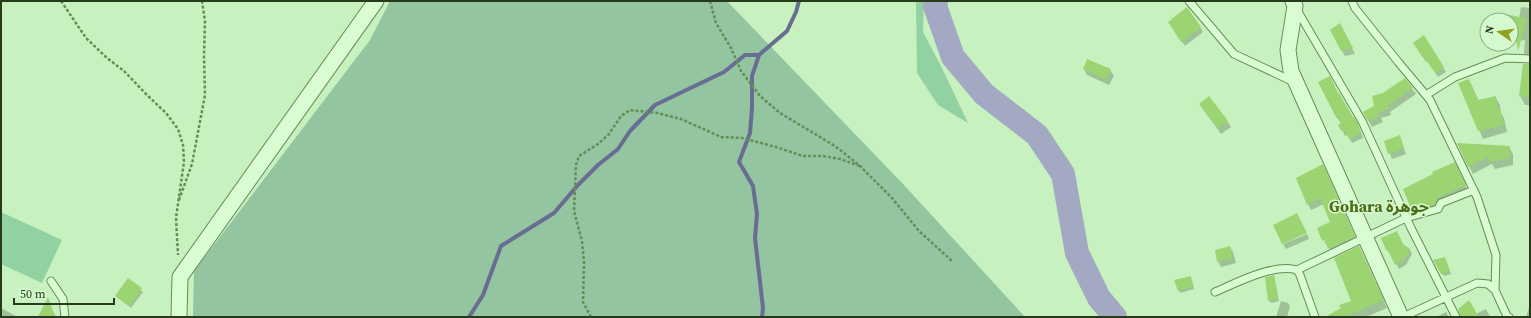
<svg xmlns="http://www.w3.org/2000/svg" width="1531" height="318" font-family="'Source Serif 4','Noto Sans Arabic',serif">
<style>
.green{fill:#92d1a2}
.cemetery{fill:#92c5a0}
.shadow{fill:#0003}
.lines{fill:none;stroke-linecap:round;stroke-linejoin:round}
.stream{stroke:#696d92;stroke-width:4}
.river{stroke:#a3a8c3;stroke-width:24}
.building{fill:#9cd471}
.lane-casing{stroke:#678c56;stroke-width:9}
.street-casing{stroke:#678c56;stroke-width:17}
.path{stroke:#678c56;stroke-width:2.5;stroke-dasharray:3 2;stroke-linecap:butt}
.lane{stroke:#d9fcd3;stroke-width:7}
.street{stroke:#d9fcd3;stroke-width:15}
.labels{text-anchor:middle;stroke-width:3;stroke-linejoin:round;paint-order:stroke}
.quarter-label{font-size:16px;font-weight:bold;fill:#4d6b17;stroke:#d5f9cf}
</style>
<rect width="100%" height="100%" fill="#c7f2bf"/>
<path class="green" d="M916 1H924L923 32 941 66 968 123 938 105 917 73Z
M1 212 62 240 42 283 1 264Z"/>
<path class="cemetery" d="M390 1H727L904 185 1025 317H193L194 271 370 40Z"/>
<path class="shadow" d="M1521 7 1530 8V59H1527L1524 53 1525 40 1519 41 1515 30 1511 29V20H1500L1502 13 1519 18Z
M1340 24 1355 54 1345 56 1342 51Z
M1172 27H1200L1203 32 1185 46Z
M1424 37 1446 72 1438 77 1428 61 1426 62 1415 43Z
M1530 67V105H1525L1520 96Z
M1084 69 1110 70 1114 76 1109 85 1087 75Z
M1405 79 1416 94 1390 112 1391 115 1381 118 1383 122 1372 127 1364 113 1376 107 1383 94Z
M1469 80 1479 101 1496 98 1500 105 1501 113 1504 118 1507 132 1483 139 1459 83Z
M1319 83 1338 95 1360 129 1363 138 1352 143 1348 135 1345 136 1340 125 1342 124 1336 117Z
M1200 105 1227 121 1231 127 1221 134Z
M1399 136 1406 154 1392 159 1385 142Z
M1458 145 1509 147 1513 154V165L1495 169 1492 164 1473 174Z
M1457 169 1468 191 1440 204 1437 210 1416 216 1413 211Z
M1326 171 1358 243 1333 255 1328 245 1327 246 1324 241 1330 239 1332 223 1324 204 1311 210 1308 204Z
M1307 234 1309 239 1286 249 1283 244Z
M1403 245 1410 250 1412 254 1406 265 1399 269 1391 254H1390L1387 250Z
M1230 247 1233 252 1236 263 1221 267 1218 261Z
M1359 247 1387 308 1366 317H1327L1353 302Z
M1435 261H1446L1451 274 1444 276Z
M1274 276 1279 301 1271 303 1269 300Z
M128 279 143 292 131 308 118 298 116 296Z
M1192 280 1194 289 1180 293 1179 290Z
M1530 289V301L1529 298Z
M48 300 56 317H39Z
M1281 301 1288 303 1290 306 1287 317H1276Z
M1530 304V317H1526Z
M1 308 18 317H1Z
M1486 309 1490 317H1462L1476 314Z
M1446 312 1449 317H1436Z"/>
<g class="lines">
<path class="stream" d="M469 317 483 295 501 246 554 213 578 185 598 165 618 149 630 131 655 105 724 72 745 55H759
M762 317 763 308 755 238 757 214 753 186 739 162 750 133 752 108V76L759 55 787 31 796 12 799 1"/>
<path class="river" d="M936 1 935 6 953 57 984 94 1037 135 1063 174 1077 253 1099 298 1115 317"/>
</g>
<path class="building" d="M1187 7 1201 27 1181 42 1168 22Z
M1511 15 1527 19 1518 51Z
M1340 23 1353 48 1341 51 1330 30Z
M1424 35 1444 67 1435 73 1424 57 1423 58 1413 43Z
M1087 59 1111 69 1106 80 1083 69Z
M1523 64H1530V98L1519 96Z
M1330 76 1338 93H1339L1353 117H1354L1358 123 1361 133 1349 139 1344 130 1341 131 1338 125 1341 123 1337 116 1336 117 1318 82Z
M1405 78 1413 88 1387 106 1389 109 1378 112 1380 116 1368 121 1363 112 1374 106 1372 96 1383 93Z
M1469 79 1478 100 1496 96 1497 110 1500 109 1504 125 1478 131 1458 83Z
M1209 96 1228 121 1218 128 1199 104Z
M1400 135 1404 148 1388 154 1384 141Z
M1457 143 1510 146 1509 158 1490 162 1488 157 1468 167Z
M1455 162 1466 185 1437 198 1435 205 1412 211 1403 189 1433 174 1432 172Z
M1323 164 1355 237 1328 249 1325 240 1322 241 1317 228 1330 222 1320 198 1307 205 1296 178Z
M1297 213 1307 233 1282 244 1273 225Z
M1397 231 1403 244 1410 249 1404 260 1395 265 1388 250H1386L1381 238Z
M1230 246 1233 258 1217 262 1215 250Z
M1359 246 1384 300 1344 317H1325L1341 308 1339 305 1351 301 1334 258Z
M1445 257 1450 271 1441 274 1433 260Z
M1274 275 1278 298 1268 301 1265 277Z
M1191 276 1193 286 1178 291 1174 280Z
M128 278 142 288 130 306 115 296Z
M48 297 55 317H38Z
M1469 300 1479 317H1461L1458 309Z"/>
<g class="lines">
<g class="lane-casing">
<path id="lane" d="M1189 1 1234 54 1294 82
M1352 1 1355 8 1399 63 1430 100 1477 197 1496 255 1495 290
M1297 10 1362 121 1411 228 1456 317
M1426 95 1455 77 1505 58 1530 59
M1297 270 1406 218 1438 209 1441 203 1474 190
M51 281 63 299 65 317
M1215 292C1236 283 1274 263 1297 270L1300 275 1315 317
M1403 317 1477 283 1488 284 1495 290 1507 316 1509 317"/>
</g>
<g class="street-casing">
<path id="street" d="M1293 1 1295 6 1288 50 1291 71 1401 317
M179 317 180 277 376 1"/>
</g>
<path class="path" d="M61 1 86 38 107 58 124 71 147 95 166 113 178 129 183 145 184 162 176 218 178 255
M710 1 716 23 731 48 741 71 760 96 780 113 835 146 860 166 892 198 919 231 952 261
M179 200 192 164 205 95 204 55 205 21 202 1
M591 317 583 302 584 262 582 241 574 211 576 165 579 156 598 144 609 134 621 116 630 110 657 113 681 119 721 137 742 138 776 147 803 156H823L840 159 860 166"/>
<use href="#lane" class="lane"/>
<use href="#street" class="street"/>
</g>
<g class="labels">
<g class="quarter-label">
<text x="1379" y="212">Gohara جوهرة</text>
</g>
</g>
<rect width="1531" height="318" fill="none" stroke="#273a1c" stroke-width="4"/>
<g transform="translate(1499 32) rotate(283)"><circle r="19" fill="#d5f9cf" stroke="#8fad87"/>
<path d="M0-3L7 15L0 10L-7 15Z" fill="#8fa120"/>
<text y="-6" font-size="11" font-weight="bold" text-anchor="middle" fill="#273a1c">N</text>
</g>
<path d="M14 298v6h100v-6" fill="none" stroke="#273a1c" stroke-width="2"/>
<text x="20" y="298" font-size="12" fill="#273a1c" stroke="#d5f9cf" stroke-width="3" paint-order="stroke">50 m</text>
</svg>
